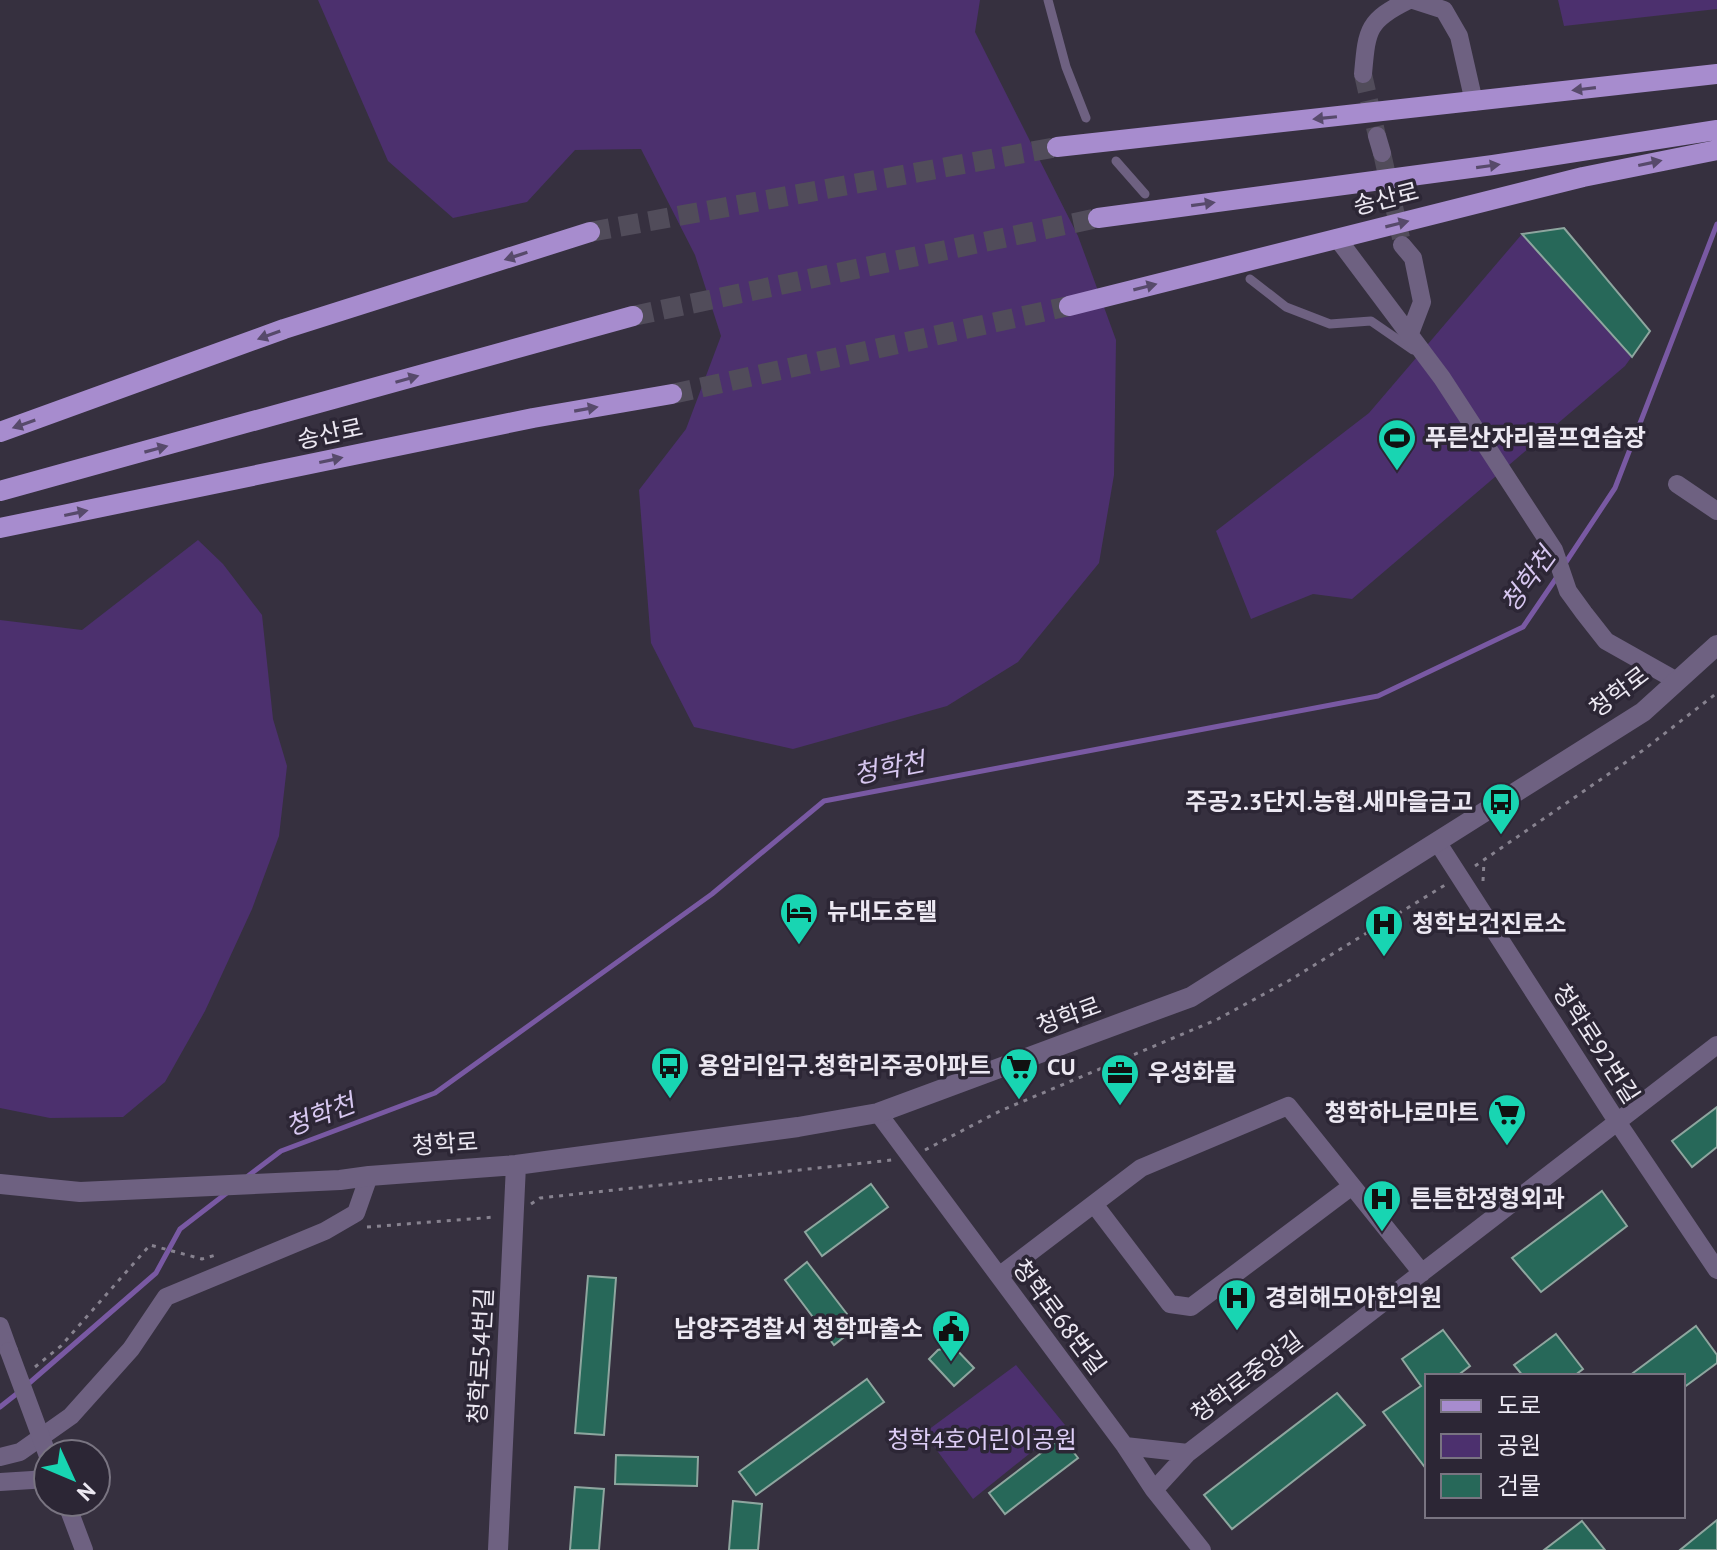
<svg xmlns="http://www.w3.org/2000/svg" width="1717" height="1550" font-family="'PT Sans','Noto Sans KR',sans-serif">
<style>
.green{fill:#4c306e}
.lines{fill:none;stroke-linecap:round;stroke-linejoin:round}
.stream{stroke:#7959a3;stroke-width:5}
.building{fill:#276859;stroke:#8ea69f;stroke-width:2}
.minor-tunnel{stroke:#514c5a;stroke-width:18;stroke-dasharray:18 9;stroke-linecap:butt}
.primary-tunnel{stroke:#514c5a;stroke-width:20;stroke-dasharray:20 10;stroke-linecap:butt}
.path{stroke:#87828f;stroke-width:3;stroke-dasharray:4 6;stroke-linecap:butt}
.service{stroke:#6e6181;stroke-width:9}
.minor{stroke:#6e6181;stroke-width:18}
.tertiary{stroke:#6e6181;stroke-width:20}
.primary{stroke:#a78cce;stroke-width:20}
.minor-bridge{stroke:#6e6181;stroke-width:18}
.oneway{fill:#574a6b}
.labels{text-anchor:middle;stroke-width:7;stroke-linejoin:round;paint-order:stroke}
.street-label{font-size:24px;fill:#ece8f2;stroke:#2c2635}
.poi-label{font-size:24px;font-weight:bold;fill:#ece8f2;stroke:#2c2635;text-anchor:start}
.park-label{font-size:24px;fill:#decef7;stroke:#2c2635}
.water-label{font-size:26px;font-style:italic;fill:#d7c7f0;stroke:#2c2635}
</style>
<rect width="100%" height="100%" fill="#36303f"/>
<path class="green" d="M318 0H980L975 32 1078 236 1116 340 1114 475 1099 563 1018 662 947 706 793 749 694 727 651 643 639 490 686 429 721 336 695 255 641 149 575 150 527 202 453 218 388 161Z
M1558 0H1717V9L1564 26Z
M1564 228 1650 331 1625 366 1352 599 1313 594 1251 619 1216 531 1369 413 1522 234Z
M198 540 223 564 262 615 273 719 287 766 279 836 252 909 205 1011 165 1082 123 1117 50 1118 0 1108V620L82 630Z
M1016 1365 1065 1425 973 1499 924 1433Z"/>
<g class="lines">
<path class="stream" d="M1564 565 1615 488 1717 224
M248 1176 281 1151 435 1093 712 894 824 801 1378 696 1523 627 1557 577
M27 1385 156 1273 180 1229 228 1192
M0 1407 19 1392"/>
</g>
<path class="building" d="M1564 228 1650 331 1632 357 1522 234Z
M1717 1107V1147L1692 1167 1672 1141Z
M871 1184 888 1207 822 1256 805 1232Z
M1602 1191 1627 1226 1541 1292 1512 1258Z
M807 1262 857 1327 834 1345 785 1280Z
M588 1276 616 1278 604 1435 575 1433Z
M1696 1326 1717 1355V1363L1683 1388V1376H1629Z
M1443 1330 1470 1366 1457 1376H1427V1470L1383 1412 1421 1386 1402 1359Z
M1556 1334 1583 1369 1574 1376H1523L1514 1365Z
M953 1346 974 1368 954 1386 929 1359 938 1350Z
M867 1379 884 1402 756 1495 739 1472Z
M1337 1393 1365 1425 1232 1529 1204 1495Z
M1062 1437 1078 1458 1005 1514 989 1493Z
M616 1455 698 1457 697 1486 615 1484Z
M575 1487 604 1489 599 1550H570Z
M733 1501 762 1504 758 1550H729Z
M1717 1520V1550H1680Z
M1582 1521 1605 1550H1544Z"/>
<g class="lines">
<path class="minor-tunnel" d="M1363 74 1377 136
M1382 153 1401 238"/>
<path class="primary-tunnel" d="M590 232 1057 147
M633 316 1098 218
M672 394 1069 306"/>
<path class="path" d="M1475 866 1642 751 1717 693
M1483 881 1484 861
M925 1150 1000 1111 1216 1020 1290 980 1445 885
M531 1204 540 1198 892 1160
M367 1227 495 1217
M35 1367 61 1346 150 1245 202 1259 216 1255"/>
<path class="service" d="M1048 0 1066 67 1086 118
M1116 161 1145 194
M1250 279 1286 307 1330 324 1371 321 1413 350"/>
<path class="minor" d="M1413 0 1444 10 1459 36 1474 102
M1363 74C1367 29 1367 21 1409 0
M1377 136 1382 153
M1337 238 1442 378 1554 550 1568 591 1584 613 1606 641 1677 681
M1402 245 1413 258 1422 302 1409 336
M1677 484 1717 511
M1438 843 1618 1123 1717 1270
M878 1113 1125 1446 1154 1490 1202 1550
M1094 1204 1170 1304 1191 1307 1352 1186
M999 1276 1141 1168 1288 1106 1422 1273
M0 1326 9 1351
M1125 1446 1188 1453
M0 1457 20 1452 71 1416 131 1349 166 1297 325 1231 356 1213 369 1176
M0 1482 48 1479
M1154 1490 1188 1453 1717 1045
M66 1502 84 1550"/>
<path class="tertiary" d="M0 1184 80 1192 340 1180 369 1176 516 1165 798 1127 878 1113 1191 997 1643 712 1717 645
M498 1550 516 1165"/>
<path class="primary" d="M1057 147 1717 74
M1098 218 1493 165 1717 130
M1069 306 1583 177 1717 150
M0 432 284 329 590 232
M0 491 633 316
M0 528 533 418 672 394"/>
<path class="minor-bridge" d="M9 1351 48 1456"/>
</g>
<defs><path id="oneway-solid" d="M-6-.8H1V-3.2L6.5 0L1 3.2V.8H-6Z" transform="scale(2)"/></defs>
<g class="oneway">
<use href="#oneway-solid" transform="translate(1584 89) rotate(173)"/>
<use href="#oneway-solid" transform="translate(1325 118) rotate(174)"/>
<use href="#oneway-solid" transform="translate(1650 163) rotate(-12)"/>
<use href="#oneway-solid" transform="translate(1488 166) rotate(-8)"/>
<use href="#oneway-solid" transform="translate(1203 204) rotate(-8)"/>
<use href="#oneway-solid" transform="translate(1397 224) rotate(-14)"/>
<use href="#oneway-solid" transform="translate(516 256) rotate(162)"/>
<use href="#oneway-solid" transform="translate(1145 287) rotate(-14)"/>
<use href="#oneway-solid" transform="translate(269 335) rotate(160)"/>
<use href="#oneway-solid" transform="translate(407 379) rotate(-16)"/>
<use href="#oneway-solid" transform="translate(586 409) rotate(-10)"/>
<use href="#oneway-solid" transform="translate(24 424) rotate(161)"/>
<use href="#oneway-solid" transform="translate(156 449) rotate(-15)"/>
<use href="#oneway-solid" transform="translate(331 460) rotate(-12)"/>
<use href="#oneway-solid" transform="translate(76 513) rotate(-12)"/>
</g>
<defs>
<g id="stadium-pin" transform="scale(2)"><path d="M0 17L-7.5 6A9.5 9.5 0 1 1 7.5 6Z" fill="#18d5b2" stroke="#2c2635"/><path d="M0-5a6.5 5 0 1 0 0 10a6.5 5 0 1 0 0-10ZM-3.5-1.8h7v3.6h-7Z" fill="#111"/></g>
<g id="bus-pin" transform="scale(2)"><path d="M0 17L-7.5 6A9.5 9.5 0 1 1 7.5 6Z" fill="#18d5b2" stroke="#2c2635"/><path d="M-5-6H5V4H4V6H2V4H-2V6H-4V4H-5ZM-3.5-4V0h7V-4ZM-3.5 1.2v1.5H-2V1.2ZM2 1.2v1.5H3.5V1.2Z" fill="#111"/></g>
<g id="hotel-pin" transform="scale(2)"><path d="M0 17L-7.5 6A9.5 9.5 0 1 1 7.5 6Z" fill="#18d5b2" stroke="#2c2635"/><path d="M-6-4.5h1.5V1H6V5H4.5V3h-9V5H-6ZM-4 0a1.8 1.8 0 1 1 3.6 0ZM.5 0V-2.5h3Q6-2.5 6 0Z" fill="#111"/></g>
<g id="hospital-pin" transform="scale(2)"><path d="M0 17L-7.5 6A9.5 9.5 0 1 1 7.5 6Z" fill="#18d5b2" stroke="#2c2635"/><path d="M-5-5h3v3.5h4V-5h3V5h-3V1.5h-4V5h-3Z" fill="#111"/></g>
<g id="supermarket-pin" transform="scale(2)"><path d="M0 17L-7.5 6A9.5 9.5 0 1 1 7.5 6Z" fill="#18d5b2" stroke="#2c2635"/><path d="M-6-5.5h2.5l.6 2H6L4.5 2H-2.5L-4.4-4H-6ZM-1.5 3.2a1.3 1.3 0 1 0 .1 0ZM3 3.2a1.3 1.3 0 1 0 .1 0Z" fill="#111"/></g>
<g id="office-pin" transform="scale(2)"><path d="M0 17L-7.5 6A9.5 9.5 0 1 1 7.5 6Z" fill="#18d5b2" stroke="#2c2635"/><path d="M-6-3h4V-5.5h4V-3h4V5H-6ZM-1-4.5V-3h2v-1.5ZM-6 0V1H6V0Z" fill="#111"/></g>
<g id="civic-pin" transform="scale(2)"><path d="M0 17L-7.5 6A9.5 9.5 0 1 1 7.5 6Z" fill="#18d5b2" stroke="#2c2635"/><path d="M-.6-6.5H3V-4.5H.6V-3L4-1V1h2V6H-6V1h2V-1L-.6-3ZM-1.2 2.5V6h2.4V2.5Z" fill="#111"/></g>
</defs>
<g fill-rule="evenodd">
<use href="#stadium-pin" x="1397" y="438"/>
<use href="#bus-pin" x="1501" y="802"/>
<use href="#hotel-pin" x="799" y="912"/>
<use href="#hospital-pin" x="1384" y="924"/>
<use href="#bus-pin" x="670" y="1066"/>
<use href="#supermarket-pin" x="1019" y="1067"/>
<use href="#office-pin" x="1120" y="1073"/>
<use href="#supermarket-pin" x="1507" y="1113"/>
<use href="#hospital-pin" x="1382" y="1199"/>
<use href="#hospital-pin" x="1237" y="1298"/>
<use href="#civic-pin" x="951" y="1329"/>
</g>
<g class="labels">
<g class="street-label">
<text transform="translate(1386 199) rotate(-14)" y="8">송산로</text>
<text transform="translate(330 434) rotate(-12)" y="8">송산로</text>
<text transform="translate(1619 692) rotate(-37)" y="8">청학로</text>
<text transform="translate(1069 1016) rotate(-20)" y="8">청학로</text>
<text transform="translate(1596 1044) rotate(57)" y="8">청학로92번길</text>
<text transform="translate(445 1144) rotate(-4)" y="8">청학로</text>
<text transform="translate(1059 1317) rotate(53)" y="8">청학로68번길</text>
<text transform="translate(481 1356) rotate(-87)" y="8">청학로54번길</text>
<text transform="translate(1247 1377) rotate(-37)" y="8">청학로중앙길</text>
</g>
<g class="poi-label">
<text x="1425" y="446">푸른산자리골프연습장</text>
<text x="1473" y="810" text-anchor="end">주공2.3단지.농협.새마을금고</text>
<text x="827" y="920">뉴대도호텔</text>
<text x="1412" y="932">청학보건진료소</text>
<text x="698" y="1074">용암리입구.청학리주공아파트</text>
<text x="1047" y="1075">CU</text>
<text x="1148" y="1081">우성화물</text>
<text x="1479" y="1121" text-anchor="end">청학하나로마트</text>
<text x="1410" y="1207">튼튼한정형외과</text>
<text x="1265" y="1306">경희해모아한의원</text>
<text x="923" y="1337" text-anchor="end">남양주경찰서 청학파출소</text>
</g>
<g class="park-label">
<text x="982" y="1448">청학4호어린이공원</text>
</g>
<g class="water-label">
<text transform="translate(1528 580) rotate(-54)" y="9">청학천</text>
<text transform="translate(889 768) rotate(-11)" y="9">청학천</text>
<text transform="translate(320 1115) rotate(-21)" y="9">청학천</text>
</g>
</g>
<rect x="1425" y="1374" width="260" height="144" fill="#2c2635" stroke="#797481" stroke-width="2"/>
<rect x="1441" y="1400" width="40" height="12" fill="#a78cce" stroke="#797481" stroke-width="2"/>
<text x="1497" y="1414" font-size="24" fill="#ece8f2">도로</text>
<rect x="1441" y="1434" width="40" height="24" fill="#4c306e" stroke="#797481" stroke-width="2"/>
<text x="1497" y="1454" font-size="24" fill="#ece8f2">공원</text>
<rect x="1441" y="1474" width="40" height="24" fill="#276859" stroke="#797481" stroke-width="2"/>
<text x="1497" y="1494" font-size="24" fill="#ece8f2">건물</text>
<g transform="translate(72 1478) rotate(134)"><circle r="38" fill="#2c2635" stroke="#797481" stroke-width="2"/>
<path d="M0-6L14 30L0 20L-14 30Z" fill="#18d5b2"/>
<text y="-12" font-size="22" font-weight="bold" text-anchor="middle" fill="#ece8f2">N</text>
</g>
</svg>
